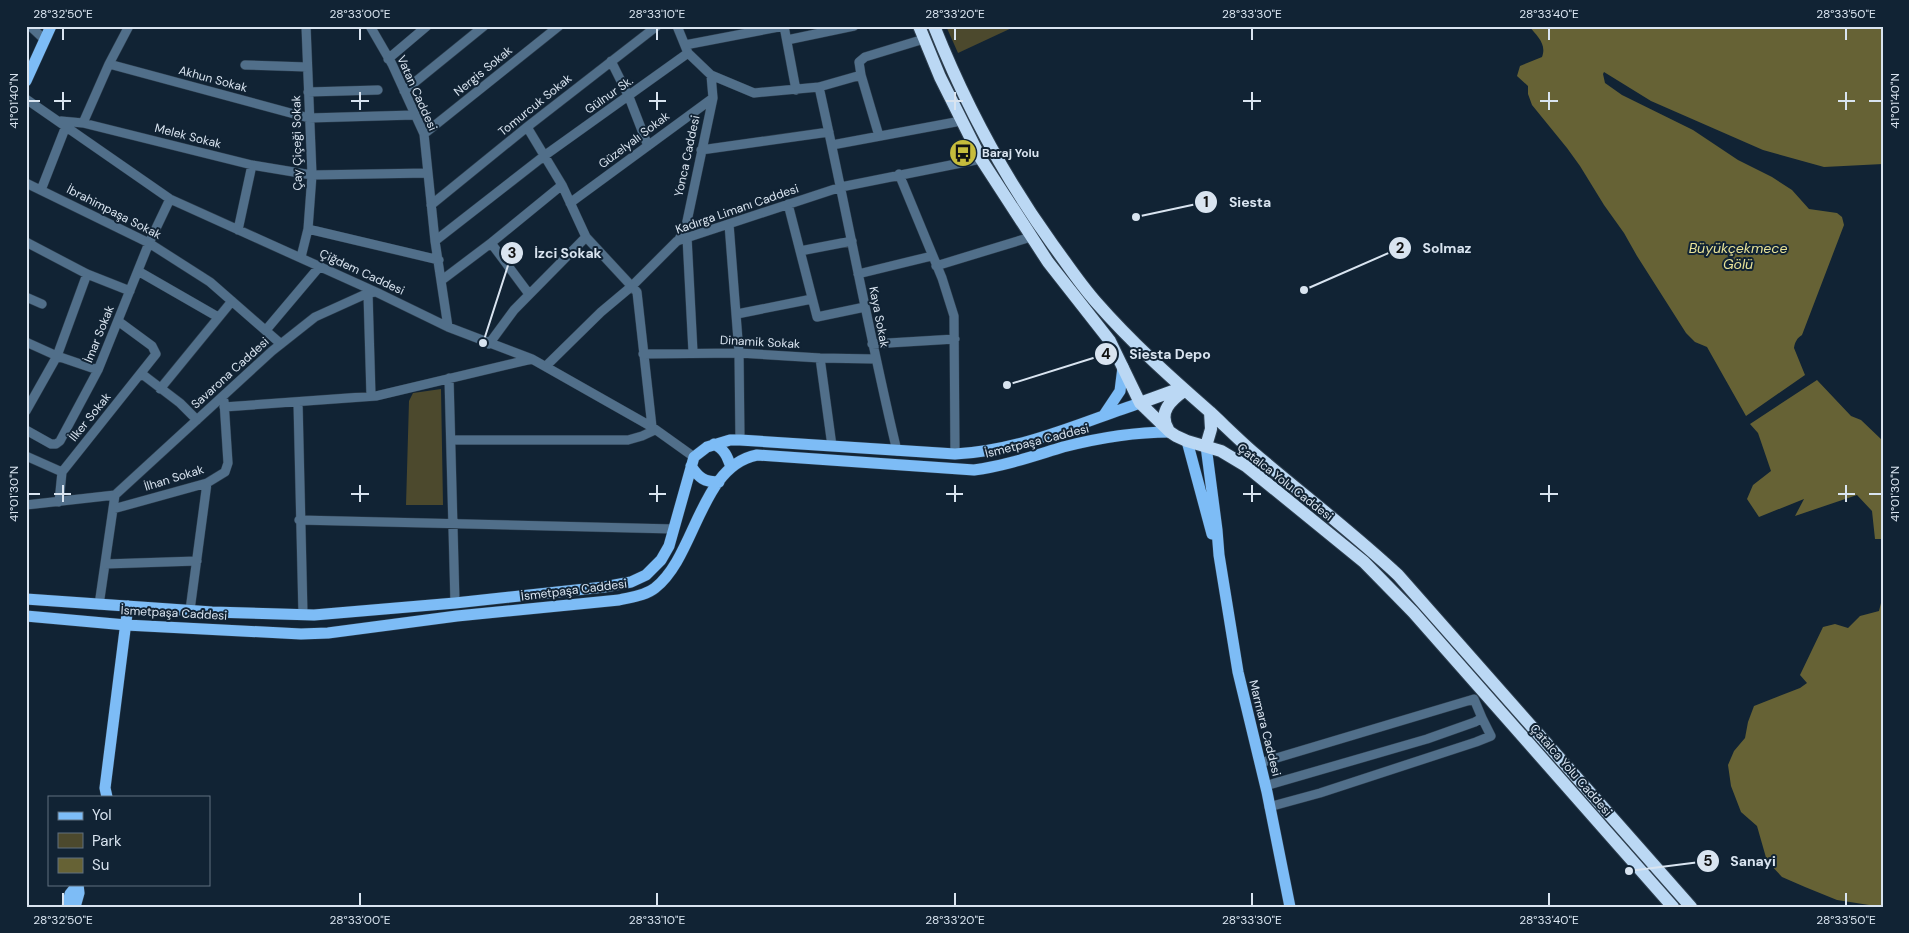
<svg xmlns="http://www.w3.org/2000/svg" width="1909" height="933" font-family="'DM Sans',sans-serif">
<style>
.green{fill:#4c492d}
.water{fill:#666235}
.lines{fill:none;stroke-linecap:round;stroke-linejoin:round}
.minor-casing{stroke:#2d3e4e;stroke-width:10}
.major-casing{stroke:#2d3e4e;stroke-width:12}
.highway-casing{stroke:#2d3e4e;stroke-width:14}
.minor{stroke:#516f8a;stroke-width:9}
.major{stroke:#7dbcf6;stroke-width:11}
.highway{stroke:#bbd8f4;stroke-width:12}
.ticks{fill:none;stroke:#d9e4f0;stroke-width:2}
.labels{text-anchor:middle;stroke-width:4;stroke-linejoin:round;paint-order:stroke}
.street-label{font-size:12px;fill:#d9e4f0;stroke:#112334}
.poi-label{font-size:12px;font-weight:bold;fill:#d9e4f0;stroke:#112334;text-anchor:start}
.water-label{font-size:14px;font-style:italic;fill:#e9e399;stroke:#112334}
.leader{fill:none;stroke:#d9e4f0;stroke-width:2}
.callout-dot{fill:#d9e4f0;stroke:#112334;stroke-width:2}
.mark-label{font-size:15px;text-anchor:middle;font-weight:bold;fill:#111}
.callout-label{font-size:14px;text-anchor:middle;font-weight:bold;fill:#d9e4f0;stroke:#112334;stroke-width:4;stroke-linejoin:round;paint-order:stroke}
.neatline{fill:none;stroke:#d9e4f0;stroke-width:2}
.ticks-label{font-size:12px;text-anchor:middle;fill:#d9e4f0}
</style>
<rect width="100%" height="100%" fill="#112334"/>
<path class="green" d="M946 26H1016L958 53Z
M441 389 443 505H406L409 401 413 393Z"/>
<path class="water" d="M1529 26H1883V164L1824 167 1763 150 1651 101 1604 72 1603 74 1605 83 1622 95 1693 130 1738 160 1772 177 1792 190 1809 209 1837 213 1842 217 1844 225 1802 335C1797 338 1795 342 1794 348L1805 375 1746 416 1707 347 1695 342 1686 333 1637 256 1624 233 1604 205 1580 166 1567 148 1532 105 1528 94V86L1517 76 1520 66 1542 57C1547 44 1537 36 1529 26Z
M1817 380 1851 416 1861 420 1883 441V539H1875L1872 511 1857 495 1795 516 1804 499 1759 517 1747 499 1753 485 1771 471 1758 433 1750 424Z
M1883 595V907H1882L1837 900 1805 887 1782 877 1767 861 1757 826 1741 812 1731 786 1728 765 1734 751 1745 738 1748 722 1754 706 1800 688 1807 683 1800 675 1823 627 1835 624 1848 628 1860 616 1879 611Z"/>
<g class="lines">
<g class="minor-casing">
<path id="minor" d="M30 26 45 40
M370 26 392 64 424 134 435 241 448 327
M677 26 688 53 711 75 754 93 819 87 861 75 859 62 865 57 924 39
M784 26 796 90
M787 40 854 26
M685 45 784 26
M388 59 427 26
M611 61 629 97 648 146
M109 64 309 118 414 115
M245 65 307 67
M861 75 879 136
M819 87C846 208 868 330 897 451
M404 91 484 26
M308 92 378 90
M26 99 170 199 376 292 448 327 532 359 652 427 694 457
M61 121 83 123 252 165 312 175 428 173
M83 123 109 64 129 26
M527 127 562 185 586 237 637 292 652 427
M424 134 559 26
M832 145 961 121
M701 150 829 132
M899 174 942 278 954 316 955 454
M26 183 149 243 210 282 281 344
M41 190 66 126
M570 203 713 98
M788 204 817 317 865 307
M431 205 527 127 657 26
M729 224 739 353 740 440
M308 229 439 260
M238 230 252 165
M687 237 693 352
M435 241 544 156 688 53
M678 241 686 226 713 98 711 75
M26 242 87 274 130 291
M491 243 529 294
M800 251 852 241
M301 257 308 229 312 175 306 26
M936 266 1031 237
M138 271 218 317
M858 274 932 256
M442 280 491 243 562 185
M368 293 371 396
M26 297 42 304
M737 314 812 299
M266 330 320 266
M26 342 57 356 98 370
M489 344 514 310 586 237
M872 344 955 339
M643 354 739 353 820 358 875 359
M820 358 832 446
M546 366 601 312 632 286 677 241 841 187 981 159
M142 374 180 403 197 420
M449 378 455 603
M160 389 232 301
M298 402 303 615
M224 407 376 396 532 359
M26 411 57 356 87 274
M26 430 51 444H56L60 441 98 370 149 243 170 199
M452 440H628L642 436 655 430
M26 456 62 472
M115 495 272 351 315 317 368 293 376 292
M59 502 62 472 156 354 152 346 118 321
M26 505 115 495
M113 509 207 483 225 472 228 463 224 401
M299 520 674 529
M105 564 197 561
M99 605 115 495
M190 610 207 483
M1260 763 1474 699 1482 718 1475 722 1427 739 1265 786
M1269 807 1320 793 1476 742 1491 736 1482 718"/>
</g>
<g class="major-casing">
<path id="major" d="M26 81 51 26
M1104 415 1120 391 1123 367
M1187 441 1212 534
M714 444C725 450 727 456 731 467
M1206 446 1217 530 1219 555 1238 672 1267 792 1290 907
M691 466C699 478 704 482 719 482
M26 599 212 612 314 615 455 603 604 587 631 582 646 575 661 560 669 546 694 457 707 447 730 440H740L955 454C1020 451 1080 423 1140 403
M26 616 126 625 301 634 328 633 457 616 619 600C631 597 645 596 655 588 696 556 700 466 757 455L974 470C1005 466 1033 456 1063 447 1098 438 1134 432 1170 432
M107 797 105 788 128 606
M67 907 70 894 78 884
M75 907 79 893 78 884"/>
</g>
<g class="highway-casing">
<path id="highway" d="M919 26 940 77 981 159 1048 262 1110 341 1140 403 1170 432 1176 436 1187 441 1221 451 1246 466 1364 562 1413 612 1673 907
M934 26C965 104 1004 177 1053 245 1067 264 1080 284 1096 302 1131 342 1170 377 1210 412 1225 426 1239 440 1254 453 1302 494 1352 532 1398 575L1691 907
M1140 403 1173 391H1184
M1168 429C1158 412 1171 400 1184 391
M1206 446 1211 429 1210 412"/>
</g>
<use href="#minor" class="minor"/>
<use href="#major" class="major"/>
<use href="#highway" class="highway"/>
</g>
<path class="ticks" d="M63 28V40M360 28V40M657 28V40M955 28V40M1252 28V40M1549 28V40M1846 28V40M63 92V110M360 92V110M657 92V110M955 92V110M1252 92V110M1549 92V110M1846 92V110M28 101H40M54 101H71M351 101H369M649 101H666M946 101H963M1243 101H1261M1540 101H1558M1838 101H1855M1869 101H1882M63 485V502M360 485V502M657 485V502M955 485V502M1252 485V502M1549 485V502M1846 485V502M28 494H40M54 494H71M351 494H369M649 494H666M946 494H963M1243 494H1261M1540 494H1558M1838 494H1855M1869 494H1882M63 893V906M360 893V906M657 893V906M955 893V906M1252 893V906M1549 893V906M1846 893V906"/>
<defs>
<g id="bus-disc" transform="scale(1.4375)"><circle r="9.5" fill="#c6bc3c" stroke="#112334"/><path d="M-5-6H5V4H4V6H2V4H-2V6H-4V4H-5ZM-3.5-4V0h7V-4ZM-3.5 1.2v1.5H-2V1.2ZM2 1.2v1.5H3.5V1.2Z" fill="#111"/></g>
</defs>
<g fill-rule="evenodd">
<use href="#bus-disc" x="963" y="153"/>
</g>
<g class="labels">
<g class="street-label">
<text transform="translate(483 71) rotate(-39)" y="4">Nergis Sokak</text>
<text transform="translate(213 79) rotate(15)" y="4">Akhun Sokak</text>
<text transform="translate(417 93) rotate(66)" y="4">Vatan Caddesi</text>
<text transform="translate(609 95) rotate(-35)" y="4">Gülnur Sk.</text>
<text transform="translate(535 105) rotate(-39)" y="4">Tomurcuk Sokak</text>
<text transform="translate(188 136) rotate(14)" y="4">Melek Sokak</text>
<text transform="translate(634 140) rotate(-37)" y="4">Güzelyalı Sokak</text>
<text transform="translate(297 143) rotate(-91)" y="4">Çay Çiçeği Sokak</text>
<text transform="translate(687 156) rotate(-78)" y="4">Yonca Caddesi</text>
<text transform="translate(737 209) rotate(-19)" y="4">Kadırga Limanı Caddesi</text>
<text transform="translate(114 212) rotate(27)" y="4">İbrahimpaşa Sokak</text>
<text transform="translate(362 272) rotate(25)" y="4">Çiğdem Caddesi</text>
<text transform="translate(879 317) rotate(79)" y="4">Kaya Sokak</text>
<text transform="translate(99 334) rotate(-68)" y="4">İmar Sokak</text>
<text transform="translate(760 342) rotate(3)" y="4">Dinamik Sokak</text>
<text transform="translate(230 373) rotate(-42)" y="4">Savarona Caddesi</text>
<text transform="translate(90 417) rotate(-51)" y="4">İlker Sokak</text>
<text transform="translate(1037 441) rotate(-14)" y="4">İsmetpaşa Caddesi</text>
<text transform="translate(174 478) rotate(-17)" y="4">İlhan Sokak</text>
<text transform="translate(1285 482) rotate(38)" y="4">Çatalca Yolu Caddesi</text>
<text transform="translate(574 590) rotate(-7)" y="4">İsmetpaşa Caddesi</text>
<text transform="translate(174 613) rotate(3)" y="4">İsmetpaşa Caddesi</text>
<text transform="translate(1265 728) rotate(76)" y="4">Marmara Caddesi</text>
<text transform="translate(1571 770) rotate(49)" y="4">Çatalca Yolu Caddesi</text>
</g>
<g class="poi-label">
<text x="982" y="157">Baraj Yolu</text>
</g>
<g class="water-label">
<text x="1738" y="253">Büyükçekmece<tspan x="1738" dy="16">Gölü</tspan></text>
</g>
</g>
<path class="leader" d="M1136 217L1206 202M1304 290L1400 248M483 343L512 253M1007 385L1106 354M1629 871L1708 861"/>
<g class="callout-dot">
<circle cx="1136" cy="217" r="5"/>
<circle cx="1304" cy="290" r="5"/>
<circle cx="483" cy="343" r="5"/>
<circle cx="1007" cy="385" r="5"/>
<circle cx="1629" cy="871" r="5"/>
<circle cx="1206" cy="202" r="12"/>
<circle cx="1400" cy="248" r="12"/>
<circle cx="512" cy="253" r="12"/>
<circle cx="1106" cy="354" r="12"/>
<circle cx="1708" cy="861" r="12"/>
</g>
<g class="mark-label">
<text x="1206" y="207">1</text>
<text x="1400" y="253">2</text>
<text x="512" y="258">3</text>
<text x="1106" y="359">4</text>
<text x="1708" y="866">5</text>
</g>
<g class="callout-label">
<text x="1250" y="207">Siesta</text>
<text x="1447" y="253">Solmaz</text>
<text x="568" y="258">İzci Sokak</text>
<text x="1170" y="359">Siesta Depo</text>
<text x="1753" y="866">Sanayi</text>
</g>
<rect width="1909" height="933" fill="none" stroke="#112334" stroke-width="55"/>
<rect x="48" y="796" width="162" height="90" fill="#112334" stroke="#61707f"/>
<rect x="58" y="812" width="25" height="8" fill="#7dbcf6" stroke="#61707f"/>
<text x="92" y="820" font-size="15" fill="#d9e4f0">Yol</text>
<rect x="58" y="833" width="25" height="15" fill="#4c492d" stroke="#61707f"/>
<text x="92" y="846" font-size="15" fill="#d9e4f0">Park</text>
<rect x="58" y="858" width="25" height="15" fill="#666235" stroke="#61707f"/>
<text x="92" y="870" font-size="15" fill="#d9e4f0">Su</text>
<rect x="28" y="28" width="1854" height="878" class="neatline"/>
<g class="ticks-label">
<text x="63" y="18">28°32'50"E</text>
<text x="360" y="18">28°33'00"E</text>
<text x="657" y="18">28°33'10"E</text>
<text x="955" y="18">28°33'20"E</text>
<text x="1252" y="18">28°33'30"E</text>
<text x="1549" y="18">28°33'40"E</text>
<text x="1846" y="18">28°33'50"E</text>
<text transform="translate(14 101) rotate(-90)" y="4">41°01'40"N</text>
<text transform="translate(1895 101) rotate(-90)" y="4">41°01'40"N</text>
<text transform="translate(14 494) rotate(-90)" y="4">41°01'30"N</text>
<text transform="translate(1895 494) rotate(-90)" y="4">41°01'30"N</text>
<text x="63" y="924">28°32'50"E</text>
<text x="360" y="924">28°33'00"E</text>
<text x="657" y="924">28°33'10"E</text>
<text x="955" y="924">28°33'20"E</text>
<text x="1252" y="924">28°33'30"E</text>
<text x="1549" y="924">28°33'40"E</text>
<text x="1846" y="924">28°33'50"E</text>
</g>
</svg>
